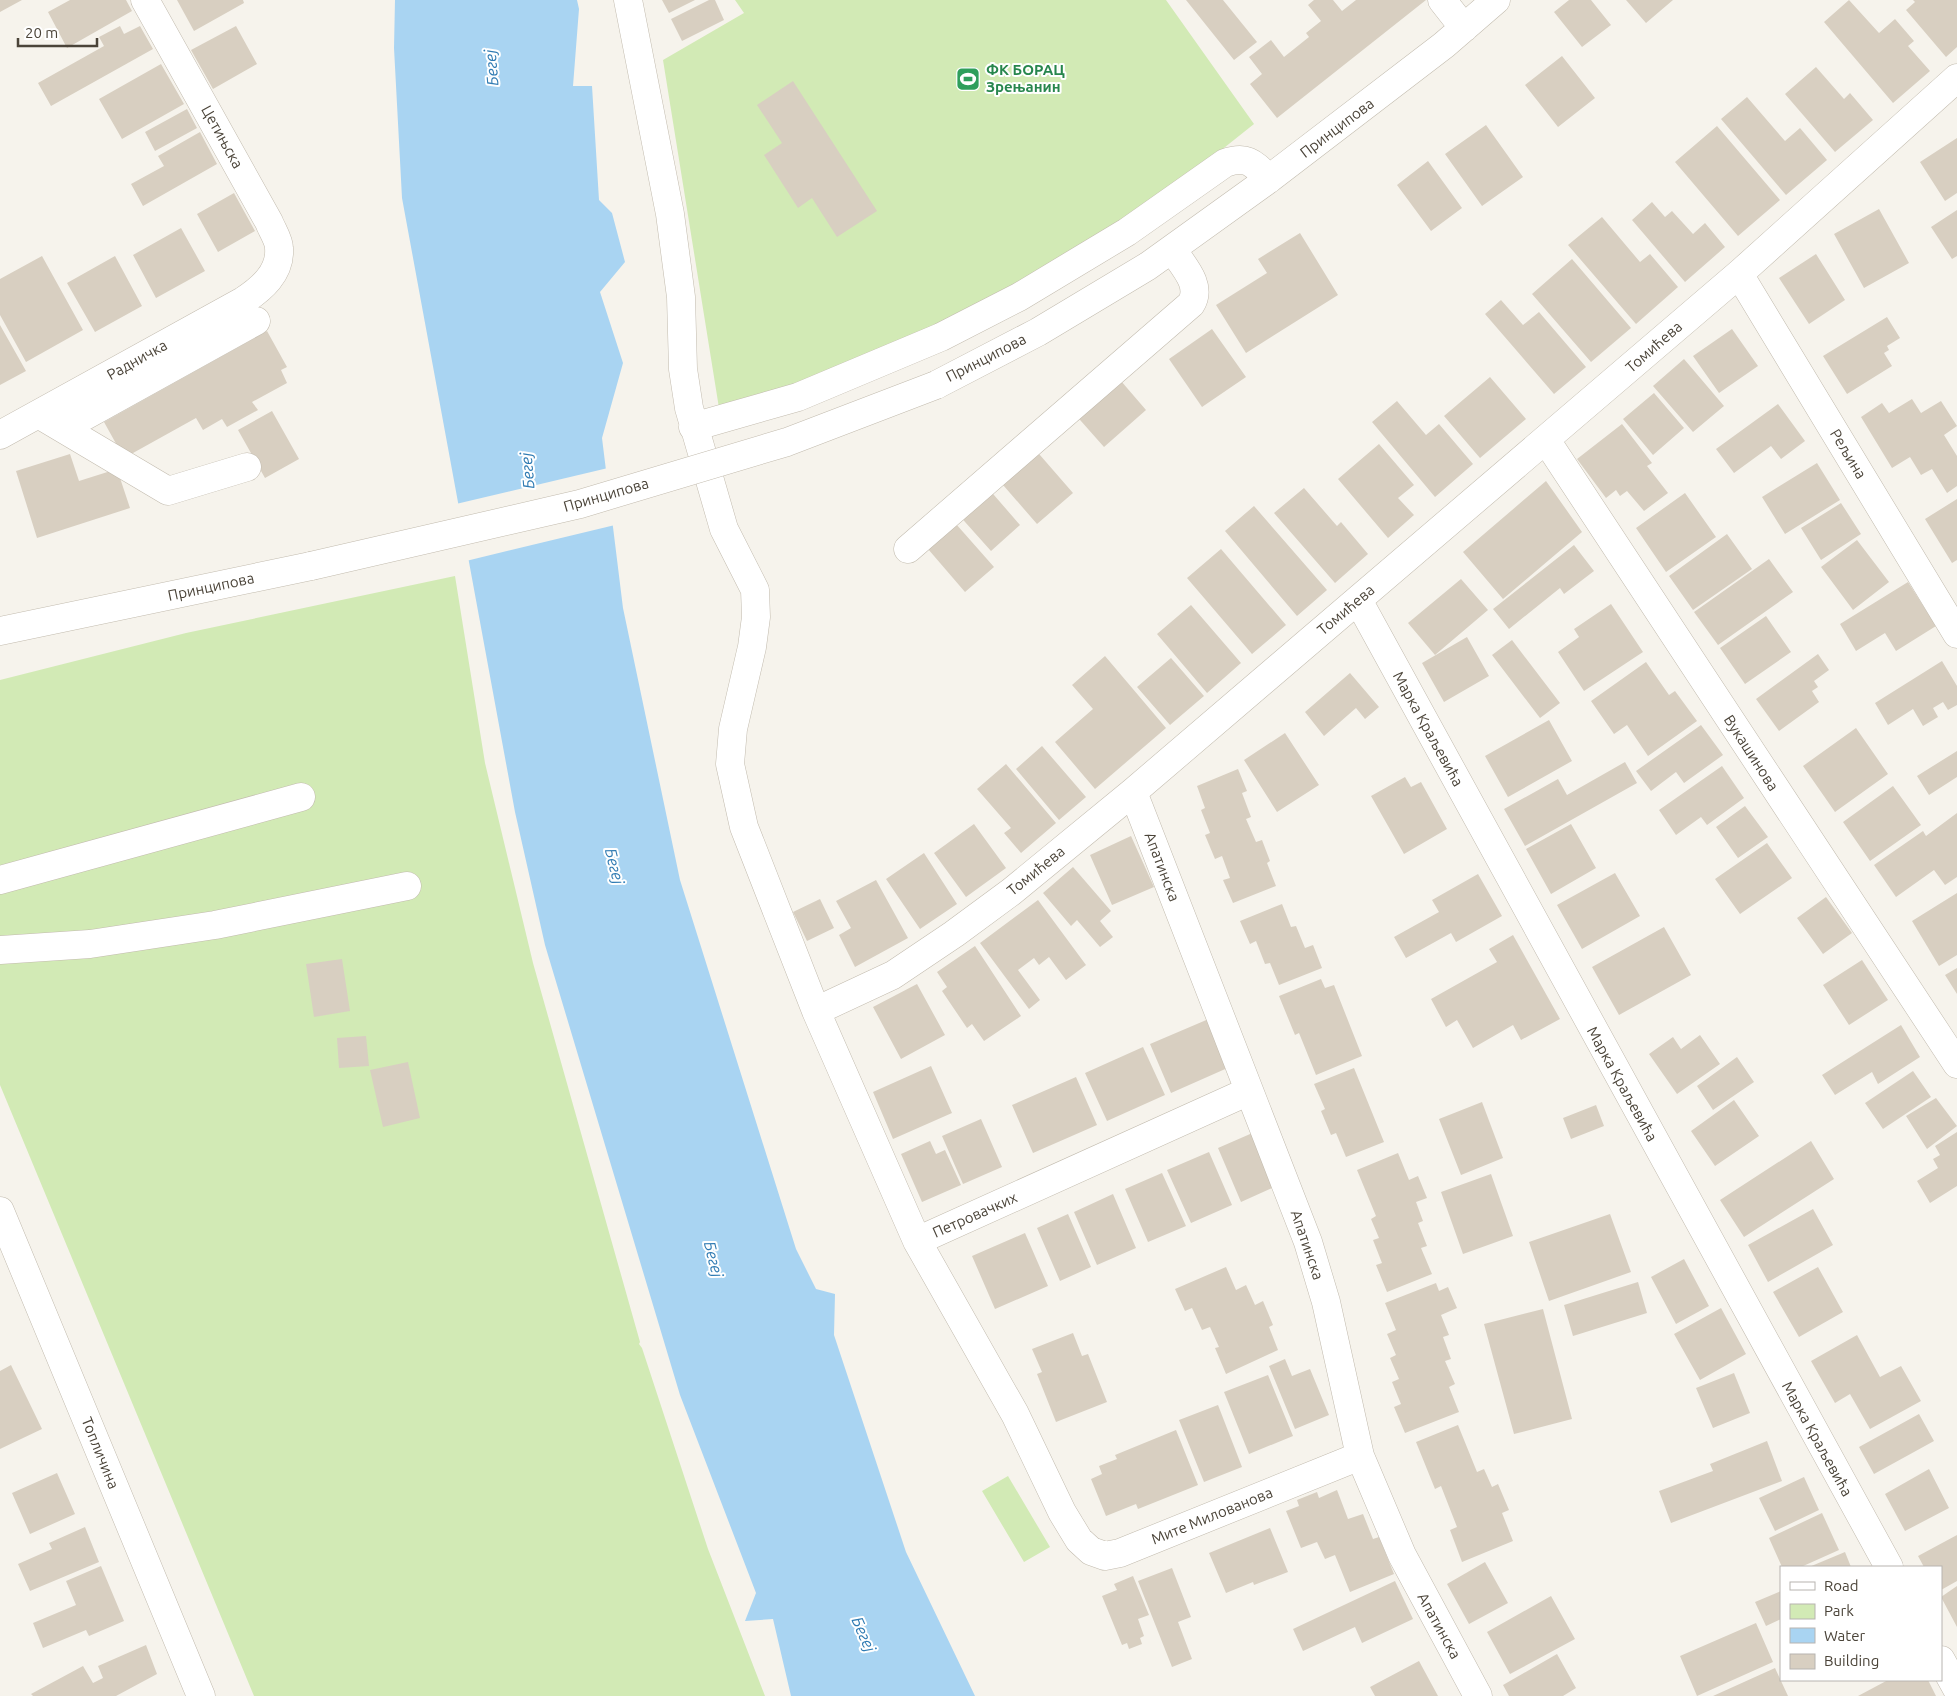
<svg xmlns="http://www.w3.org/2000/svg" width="1957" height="1696" font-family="Ubuntu,sans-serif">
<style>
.green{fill:#d2eab5}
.water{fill:#a9d4f2}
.pier{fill:#f6f3ec}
.building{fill:#d8cfc1}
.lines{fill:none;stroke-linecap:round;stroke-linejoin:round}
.minor-casing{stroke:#c2bbae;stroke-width:29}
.minor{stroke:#fff;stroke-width:28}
.minor-bridge-casing{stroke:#c2bbae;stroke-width:29;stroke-linecap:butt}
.minor-bridge{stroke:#fff;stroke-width:28}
.labels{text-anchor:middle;stroke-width:4;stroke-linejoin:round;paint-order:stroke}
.leisure-label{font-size:15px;font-weight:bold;fill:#27864d;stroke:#fff;text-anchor:start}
.street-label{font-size:15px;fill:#4b4439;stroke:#fff}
.water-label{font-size:16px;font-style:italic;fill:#2e7ab2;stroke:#fff}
</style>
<rect width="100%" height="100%" fill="#f6f3ec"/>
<path class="green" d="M735 0H1166L1254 124 1195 171 1121 223 1016 287 828 375 719 408 663 60 744 13Z
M455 576 485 763 533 963 640 1342 639 1344 642 1348 708 1549 765 1696H254L0 1085V680L186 633Z
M1008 1476 1050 1547 1024 1562 982 1491Z"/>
<path class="water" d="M395 0H577L579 9 573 86H592L599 200 612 213 625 262 600 292 623 363 602 438 623 608 680 880 796 1249 816 1289 835 1294 834 1335 906 1552 975 1696H791L773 1619 745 1621 756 1593 680 1395 545 945 515 812 402 198 394 48Z"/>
<path class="pier" d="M608 468 615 525 466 561 456 504Z"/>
<path class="building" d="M0 0H22L0 12Z
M70 0H126L132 11 67 48 48 12Z
M177 0H243L244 3 194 31Z
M662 0H695L669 13Z
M709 0H715L724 20 682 41 671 19Z
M1186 0H1223L1257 42 1234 60Z
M1314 0H1333L1342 11 1356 0H1426L1277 118 1250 84 1262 74 1249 57 1271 40 1284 57 1309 37 1306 33 1321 21 1308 5Z
M1569 0H1591L1611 25 1582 47 1554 12Z
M1626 0H1673L1646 23Z
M1849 0 1879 33 1895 19 1914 41 1908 46 1930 71 1893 103 1824 22Z
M1913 0H1957V47L1946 57 1906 10 1915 2Z
M120 26 124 34 140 26 153 49 51 106 38 83 104 46 99 37Z
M236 26 257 64 213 89 191 50Z
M1562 56 1595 98 1558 127 1525 85Z
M161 64 184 104 122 139 99 99Z
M1816 67 1844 99 1850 93 1873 120 1835 152 1785 94Z
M793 81 877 211 837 237 812 198 798 208 764 155 782 143 757 105Z
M1747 97 1785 141 1800 128 1827 160 1786 195 1721 119Z
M187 109 197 128 155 151 145 132Z
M1486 125 1523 177 1482 206 1445 154Z
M1717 126 1780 200 1738 236 1675 162Z
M200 132 217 164 143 206 131 184 164 166 158 156Z
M1957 138V193L1945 201 1920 162Z
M1428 161 1462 208 1431 231 1397 185Z
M234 193 255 231 218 252 197 214Z
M1652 202 1665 217 1672 211 1693 234 1705 223 1725 247 1685 282 1632 220Z
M1879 209 1909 263 1864 288 1834 234Z
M1957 210V256L1952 259 1931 227Z
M1602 217 1640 262 1650 254 1678 287 1636 324 1568 245Z
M181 228 205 271 156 298 133 255Z
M1300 233 1338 295 1246 353 1216 305 1267 273 1258 259Z
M1816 254 1845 300 1809 324 1779 278Z
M42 256 83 330 26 362 0 315V279Z
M115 256 142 306 95 332 67 283Z
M1572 259 1631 328 1591 362 1532 294Z
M1501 300 1523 325 1539 312 1586 367 1554 394 1485 314Z
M1887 317 1900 338 1887 346 1889 350 1884 353 1892 366 1847 394 1823 356Z
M0 325 26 371 0 385Z
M1212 329 1246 377 1202 407 1169 359Z
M1732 329 1758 366 1719 393 1693 356Z
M267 331 287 367 281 370 287 383 252 402 258 410 227 427 222 419 203 430 196 418 124 458 104 422Z
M1684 359 1724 406 1693 432 1653 386Z
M1115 374 1146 410 1104 447 1073 412Z
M1490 377 1526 419 1480 458 1444 416Z
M1654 393 1684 428 1653 455 1623 419Z
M1912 399 1921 413 1941 401 1957 426 1944 435 1957 456V486L1947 493 1932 469 1921 475 1910 457 1892 468 1861 417 1882 403 1889 413Z
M1397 401 1426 435 1439 424 1473 464 1435 497 1372 422Z
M1778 404 1805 441 1781 459 1771 446 1734 473 1716 449Z
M272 411 299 459 265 478 238 430Z
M1622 424 1652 463 1647 466 1668 493 1644 511 1627 491 1620 496 1616 490 1606 498 1577 459Z
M1379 444 1414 485 1398 498 1414 515 1388 538 1338 479Z
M1033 447 1073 493 1037 524 997 478Z
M70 454 79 481 117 469 130 508 37 538 16 471Z
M1817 463 1840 500 1785 534 1762 497Z
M1546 481 1582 532 1503 599 1463 552Z
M987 487 1020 525 991 551 957 513Z
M1304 488 1337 526 1341 522 1368 554 1335 583 1274 513Z
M1685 493 1716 537 1666 572 1636 528Z
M1957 499V560L1952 563 1925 519Z
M1841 503 1861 534 1821 560 1801 528Z
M1254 506 1327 590 1297 616 1225 531Z
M956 524 994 567 965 592 928 549Z
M1727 534 1752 569 1693 610 1669 576Z
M1857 540 1889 582 1853 610 1821 567Z
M1574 545 1594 571 1564 594 1560 588 1509 629 1493 609Z
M1221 549 1286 625 1252 654 1187 578Z
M1769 559 1793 592 1718 645 1694 612Z
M1461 579 1488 610 1435 655 1408 623Z
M1908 582 1936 626 1896 651 1885 633 1856 651 1840 624Z
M1611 604 1643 652 1584 691 1558 652 1579 637 1574 629Z
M1191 605 1241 663 1207 693 1157 634Z
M1766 616 1791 652 1745 684 1720 648Z
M1467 637 1489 676 1444 702 1422 663Z
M1512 640 1560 703 1540 718 1492 655Z
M1818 654 1829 670 1814 681 1818 687 1812 691 1819 702 1779 731 1756 699Z
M1105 656 1166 728 1095 789 1055 742 1093 709 1072 685Z
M1171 658 1204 696 1170 725 1137 687Z
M1942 661 1957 686V705L1948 710 1943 702 1933 708 1938 717 1923 726 1913 709 1888 725 1875 703Z
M1646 662 1669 695 1675 691 1697 721 1648 756 1627 725 1614 734 1591 701Z
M1350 673 1379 707 1365 719 1356 708 1324 736 1305 712Z
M1549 720 1572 761 1508 797 1485 756Z
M1701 725 1723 755 1684 783 1676 772 1651 791 1636 771Z
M1856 728 1888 774 1835 812 1803 766Z
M1285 733 1319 785 1277 812 1244 760Z
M1042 746 1086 797 1059 820 1016 769Z
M1957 751V777L1929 795 1917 776Z
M1625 762 1637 783 1525 846 1504 809 1558 779 1567 795Z
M1006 764 1056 823 1021 853 1004 833 1011 828 977 789Z
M1722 766 1744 798 1707 825 1701 817 1676 835 1659 810Z
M1238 769 1247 791 1242 793 1251 817 1246 819 1256 842 1262 840 1270 861 1267 863 1276 886 1233 903 1223 880 1230 878 1222 856 1215 859 1205 835 1210 833 1201 810 1205 808 1197 786Z
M1405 777 1411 787 1421 782 1447 829 1404 854 1371 796Z
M1893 786 1921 825 1870 861 1843 822Z
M1745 806 1768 837 1738 858 1716 827Z
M1957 813V877L1945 885 1934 870 1896 897 1874 865 1923 831 1926 836Z
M974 824 1006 868 966 897 934 853Z
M1571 824 1596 868 1551 894 1526 849Z
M1131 836 1154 887 1112 905 1090 855Z
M1767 843 1792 878 1740 914 1715 879Z
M924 853 957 904 920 929 886 879Z
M1073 867 1111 911 1100 921 1113 937 1100 947 1077 920 1071 926 1043 893Z
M1615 873 1640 916 1582 949 1557 905Z
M1478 874 1502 916 1456 942 1451 933 1406 958 1394 937 1439 912 1432 900Z
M876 880 908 938 855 967 839 935 851 928 836 901Z
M1957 893V955L1939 966 1912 921Z
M1826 897 1852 933 1823 954 1797 918Z
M820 899 834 928 807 941 793 912Z
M1038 900 1086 965 1066 980 1049 957 1039 965 1034 958 1018 970 1040 1000 1029 1009 980 943Z
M1282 904 1291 927 1296 926 1305 948 1313 945 1322 968 1279 985 1270 963 1265 964 1256 941 1250 944 1240 921Z
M1664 927 1691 975 1619 1015 1592 967Z
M1513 935 1560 1019 1521 1040 1513 1025 1473 1048 1457 1020 1446 1027 1431 999 1497 962 1489 949Z
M975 946 1021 1016 984 1041 972 1024 967 1028 942 991 947 987 937 972Z
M342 959 350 1011 314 1017 306 964Z
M1862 960 1888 1000 1849 1025 1823 985Z
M1957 968V994L1945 975Z
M1321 979 1325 988 1334 985 1362 1056 1316 1075 1299 1033 1295 1035 1279 996Z
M917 984 945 1035 901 1059 873 1007Z
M1211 1018 1232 1066 1171 1093 1150 1044Z
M1901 1025 1920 1057 1878 1084 1872 1072 1835 1095 1822 1075Z
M1700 1035 1720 1064 1677 1094 1649 1054 1673 1037 1681 1049Z
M366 1036 369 1066 339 1068 337 1038Z
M1143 1047 1165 1095 1107 1121 1085 1073Z
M1737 1057 1754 1082 1713 1110 1697 1086Z
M408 1062 420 1118 383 1127 370 1070Z
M931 1066 952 1113 893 1139 873 1092Z
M1354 1068 1384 1142 1346 1157 1336 1133 1331 1135 1321 1111 1325 1109 1314 1084Z
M1913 1071 1931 1097 1883 1129 1865 1103Z
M1076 1077 1097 1125 1033 1153 1012 1105Z
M1936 1098 1957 1126 1927 1149 1906 1116Z
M1734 1100 1759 1136 1715 1166 1691 1131Z
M1482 1102 1503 1158 1461 1175 1439 1119Z
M1596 1105 1604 1126 1571 1139 1563 1118Z
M981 1119 1002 1167 963 1184 942 1136Z
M1257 1131 1281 1184 1241 1202 1218 1148Z
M1957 1132V1186L1930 1203 1917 1181 1938 1168 1933 1159 1940 1155 1935 1146Z
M930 1141 936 1154 945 1150 961 1185 922 1202 901 1154Z
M1811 1141 1834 1179 1744 1237 1720 1200Z
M1209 1152 1232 1205 1191 1223 1167 1170Z
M1398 1153 1409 1180 1418 1176 1427 1198 1416 1202 1423 1221 1418 1223 1427 1246 1421 1248 1432 1274 1387 1292 1376 1265 1382 1263 1373 1240 1379 1238 1371 1219 1376 1216 1357 1170Z
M1162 1173 1186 1226 1148 1242 1125 1189Z
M1491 1174 1513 1236 1463 1254 1441 1192Z
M1113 1194 1136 1248 1097 1265 1074 1212Z
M1813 1209 1833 1245 1768 1282 1748 1245Z
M1068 1214 1091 1267 1060 1281 1037 1228Z
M1610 1214 1631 1272 1549 1301 1529 1242Z
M1025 1233 1048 1286 995 1309 972 1256Z
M1684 1259 1709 1306 1676 1324 1651 1277Z
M1226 1267 1236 1290 1246 1285 1255 1305 1263 1301 1273 1325 1269 1327 1278 1350 1226 1374 1215 1348 1219 1347 1210 1327 1202 1330 1192 1308 1185 1311 1175 1289Z
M1818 1267 1843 1312 1799 1337 1773 1292Z
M1638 1282 1647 1313 1573 1336 1564 1305Z
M1436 1283 1439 1291 1448 1287 1457 1308 1441 1315 1449 1335 1443 1337 1451 1359 1445 1361 1455 1384 1449 1387 1459 1412 1405 1433 1394 1407 1401 1404 1392 1382 1399 1379 1390 1358 1396 1355 1387 1334 1396 1330 1385 1303Z
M1721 1308 1746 1354 1700 1380 1674 1334Z
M1543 1309 1572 1419 1514 1434 1484 1324Z
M1073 1333 1082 1356 1088 1354 1107 1402 1056 1422 1037 1374 1042 1372 1032 1349Z
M1857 1335 1880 1377 1901 1366 1921 1401 1870 1429 1850 1394 1835 1403 1811 1361Z
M1285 1359 1292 1376 1310 1369 1329 1415 1295 1429 1269 1366Z
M11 1365 42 1429 0 1449V1371Z
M1734 1373 1750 1413 1713 1428 1696 1388Z
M1268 1375 1293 1436 1249 1454 1224 1392Z
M1218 1405 1242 1467 1204 1482 1179 1420Z
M1919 1414 1934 1441 1874 1474 1859 1447Z
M1458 1425 1477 1472 1484 1469 1492 1487 1498 1484 1509 1510 1502 1513 1513 1541 1462 1562 1450 1530 1457 1527 1441 1486 1435 1489 1416 1442Z
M1176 1430 1198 1485 1138 1509 1136 1504 1106 1516 1091 1479 1102 1474 1099 1466 1117 1459 1115 1455Z
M1767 1441 1782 1481 1671 1523 1659 1491 1713 1471 1710 1464Z
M1929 1469 1949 1508 1905 1531 1885 1494Z
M57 1473 75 1514 30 1534 12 1493Z
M1804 1477 1819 1510 1775 1531 1759 1498Z
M1337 1490 1348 1519 1363 1514 1373 1539 1379 1537 1394 1574 1350 1592 1335 1555 1325 1559 1317 1542 1301 1548 1286 1511 1299 1506 1297 1500 1317 1492 1319 1498Z
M1822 1513 1839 1550 1801 1567H1782L1769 1538Z
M85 1527 99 1562 30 1591 18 1564 52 1549 49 1543Z
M1270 1528 1288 1572 1254 1585 1253 1582 1226 1593 1209 1553Z
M1957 1535V1581L1941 1590V1567H1924L1918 1556Z
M1845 1552 1851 1567H1809Z
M1485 1562 1508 1603 1469 1624 1447 1584Z
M101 1566 124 1621 89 1636 86 1630 43 1648 33 1623 76 1605 66 1581Z
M1172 1568 1191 1617 1178 1622 1192 1659 1172 1667 1138 1581Z
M1133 1576 1149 1615 1138 1619 1144 1636 1140 1638 1142 1644 1129 1649 1127 1643 1122 1645 1102 1596 1117 1590 1114 1584Z
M1395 1581 1413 1619 1362 1643 1355 1627 1303 1651 1293 1629Z
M1957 1586V1627L1941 1597Z
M1781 1591V1619L1766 1626 1755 1602Z
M1551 1596 1575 1639 1510 1674 1487 1632Z
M1756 1623 1773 1662 1697 1696 1680 1656Z
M146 1645 157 1674 116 1696H33L31 1694 83 1666 93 1683 103 1678 98 1666Z
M1557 1654 1576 1688 1563 1696H1509L1503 1685Z
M1419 1661 1438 1696H1375L1370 1687Z
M1775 1668 1788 1696H1713Z
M1888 1680H1928L1936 1696H1858Z"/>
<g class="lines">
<g class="minor-casing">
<path id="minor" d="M628 0 670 214 681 297 683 369 689 408 724 529 755 590 756 617 752 647 733 729 730 764 744 827 816 1011
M1442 0 1464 28
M1739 274 1957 634
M936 385 1038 332 1148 266 1269 179 1444 45 1496 0
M40 415 168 491 247 467
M693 427 798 397 941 337 1019 297 1127 232 1225 163C1248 155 1254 164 1269 179
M63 428 256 321
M0 435 243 301C261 289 281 273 279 248 279 240 272 230 269 222L145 0
M1546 440 1957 1064
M908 549 1191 304C1203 285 1182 265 1172 249
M1358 600 1889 1567
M0 631 311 566
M1133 792 1308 1242 1326 1302 1360 1456 1402 1555 1478 1696
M0 880 301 797
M0 950 90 944 215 925 407 886
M0 1211 201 1696
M917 1241 1249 1091
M1360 1456 1120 1553 1105 1556 1091 1551 1079 1540 1062 1512 1015 1414 917 1241 816 1011 893 975 954 934 1011 892 1133 792 1739 274 1957 78
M1941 1660 1957 1689"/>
</g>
<use href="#minor" class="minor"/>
<g class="minor-bridge-casing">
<path id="minor-bridge" d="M311 566 580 504 787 442 936 385"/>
</g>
<use href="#minor-bridge" class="minor-bridge"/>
</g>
<defs>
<g id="stadium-square" transform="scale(1.25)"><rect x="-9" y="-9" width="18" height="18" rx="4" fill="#2e9e5b" stroke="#fff"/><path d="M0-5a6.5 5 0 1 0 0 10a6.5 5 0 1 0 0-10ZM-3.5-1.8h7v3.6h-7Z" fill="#fff"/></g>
</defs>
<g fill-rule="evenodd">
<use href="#stadium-square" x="968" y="79"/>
</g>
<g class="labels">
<g class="leisure-label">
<text x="986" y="75">ФК БОРАЦ<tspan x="986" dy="17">Зрењанин</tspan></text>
</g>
<g class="street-label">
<text transform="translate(1337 128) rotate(-37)" y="5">Принципова</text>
<text transform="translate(222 137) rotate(61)" y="5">Цетињска</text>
<text transform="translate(1654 347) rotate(-41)" y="5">Томићева</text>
<text transform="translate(986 358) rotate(-27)" y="5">Принципова</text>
<text transform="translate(137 360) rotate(-29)" y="5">Радничка</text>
<text transform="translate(1848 454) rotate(59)" y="5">Рељина</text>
<text transform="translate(606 495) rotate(-16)" y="5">Принципова</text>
<text transform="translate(211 587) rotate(-12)" y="5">Принципова</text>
<text transform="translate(1346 610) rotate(-40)" y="5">Томићева</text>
<text transform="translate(1428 729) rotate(61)" y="5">Марка Краљевића</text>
<text transform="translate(1751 753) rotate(57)" y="5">Вукашинова</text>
<text transform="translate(1162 867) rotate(69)" y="5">Апатинска</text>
<text transform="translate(1036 871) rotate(-39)" y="5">Томићева</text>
<text transform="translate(1622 1084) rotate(61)" y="5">Марка Краљевића</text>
<text transform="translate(975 1215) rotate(-24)" y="5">Петровачких</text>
<text transform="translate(1307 1245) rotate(71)" y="5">Апатинска</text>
<text transform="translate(1817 1439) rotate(61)" y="5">Марка Краљевића</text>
<text transform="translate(100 1453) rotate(68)" y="5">Топличина</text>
<text transform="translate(1212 1516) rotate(-22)" y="5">Мите Милованова</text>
<text transform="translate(1439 1626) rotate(61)" y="5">Апатинска</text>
</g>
<g class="water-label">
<text transform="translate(491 68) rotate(-95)" y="6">Бегеј</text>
<text transform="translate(527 471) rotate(-95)" y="6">Бегеј</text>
<text transform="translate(615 866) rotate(76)" y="6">Бегеј</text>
<text transform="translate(714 1259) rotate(76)" y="6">Бегеј</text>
<text transform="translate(864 1634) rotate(66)" y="6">Бегеј</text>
</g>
</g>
<rect x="1780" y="1566" width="162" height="115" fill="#ffffff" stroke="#b7b4b0"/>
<rect x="1790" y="1582" width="25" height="8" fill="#ffffff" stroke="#b7b4b0"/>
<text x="1824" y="1591" font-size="15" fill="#4b4439">Road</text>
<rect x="1790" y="1604" width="25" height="15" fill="#d2eab5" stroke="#b7b4b0"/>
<text x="1824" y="1616" font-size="15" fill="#4b4439">Park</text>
<rect x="1790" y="1628" width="25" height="15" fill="#a9d4f2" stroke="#b7b4b0"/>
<text x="1824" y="1641" font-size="15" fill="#4b4439">Water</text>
<rect x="1790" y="1654" width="25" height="15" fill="#d8cfc1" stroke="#b7b4b0"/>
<text x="1824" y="1666" font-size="15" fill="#4b4439">Building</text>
<path d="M18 38v8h79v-8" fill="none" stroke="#4b4439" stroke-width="2.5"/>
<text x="25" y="38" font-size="15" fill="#4b4439" stroke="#ffffff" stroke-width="4" paint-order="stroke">20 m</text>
</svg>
